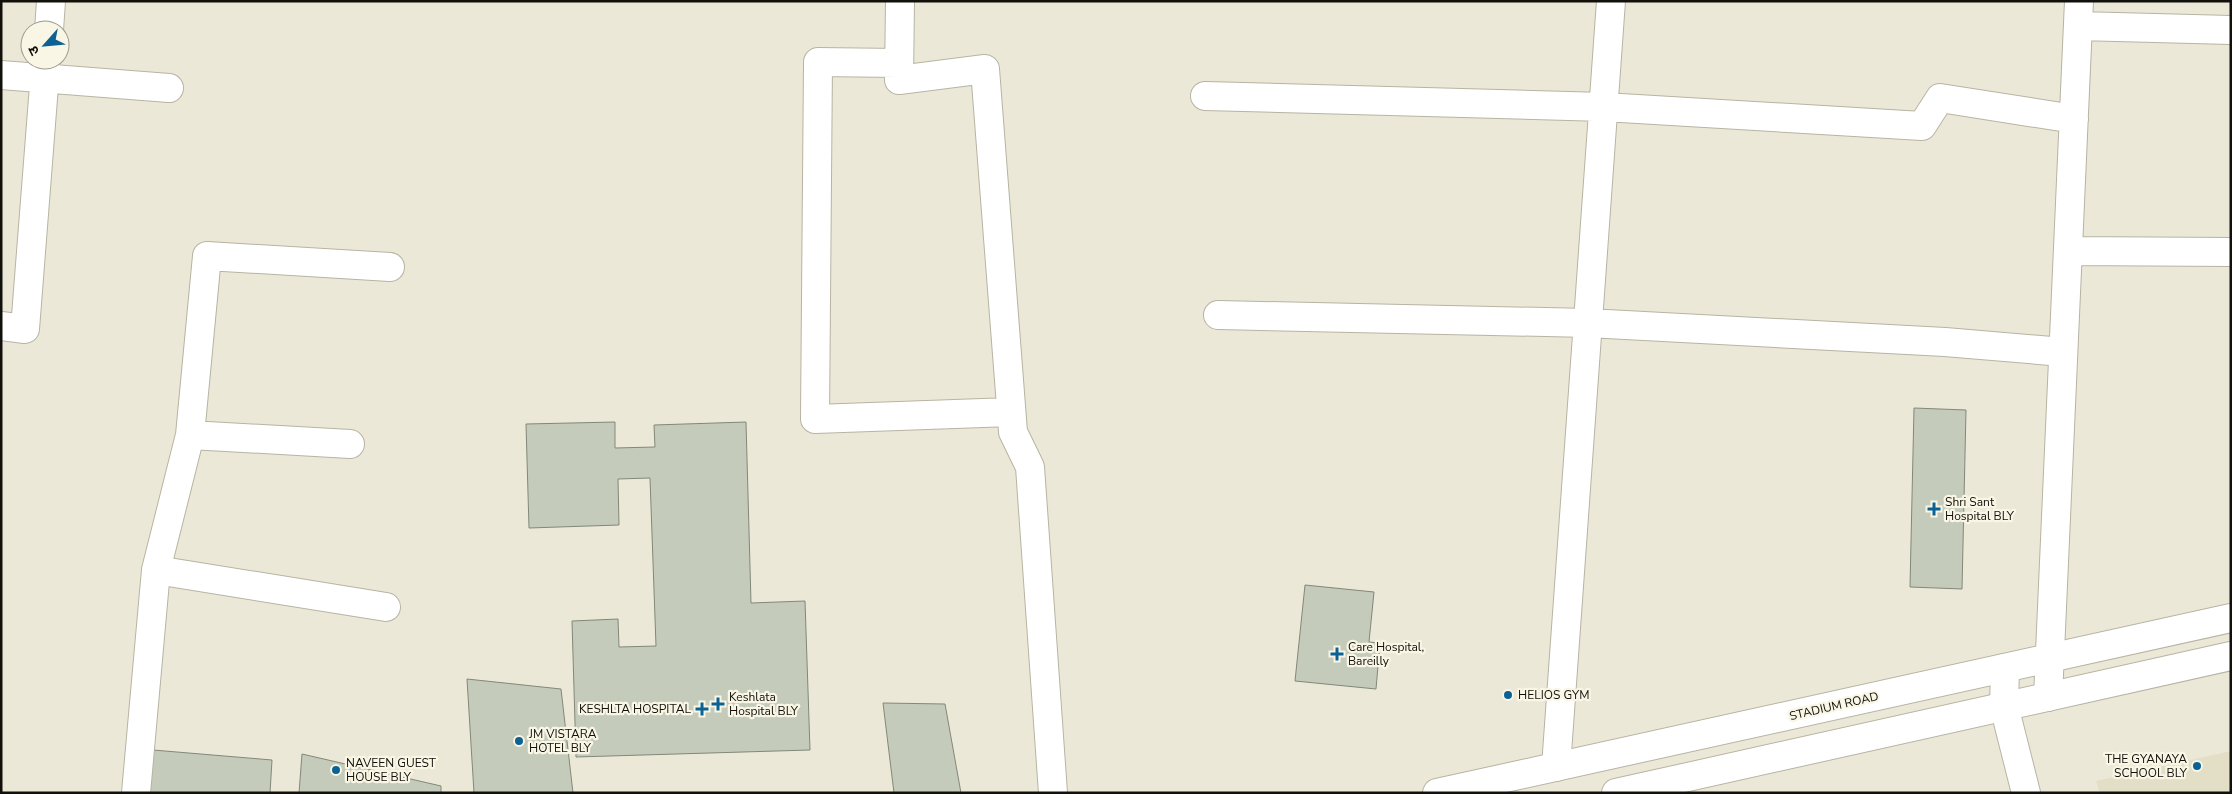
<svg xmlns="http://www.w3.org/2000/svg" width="2232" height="794" font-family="'Nunito Sans','Noto Sans Devanagari',sans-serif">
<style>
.built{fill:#e3dec6}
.building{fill:#c4cbbb;stroke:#828879}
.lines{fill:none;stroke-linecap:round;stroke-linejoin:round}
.minor-casing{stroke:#b7b4a4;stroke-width:30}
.major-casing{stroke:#b7b4a4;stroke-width:30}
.minor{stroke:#fff;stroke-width:28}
.major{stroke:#fff;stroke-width:28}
.poi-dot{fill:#0c6294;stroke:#f9f6e5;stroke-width:2}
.labels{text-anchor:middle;stroke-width:4.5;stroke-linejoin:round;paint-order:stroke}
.poi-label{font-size:12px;fill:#11100a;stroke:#f9f6e5;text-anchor:start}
.street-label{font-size:12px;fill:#11100a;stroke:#f9f6e5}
</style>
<rect width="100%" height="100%" fill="#ece8d8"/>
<path class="built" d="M2231 751V793H2100L2096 781Z"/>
<path class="building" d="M1914 408 1966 410 1962 589 1910 587Z
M615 422V448L655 447 654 425 746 422 751 603 805 601 810 750 576 757 572 621 618 619 619 647 656 646 650 478 618 479 619 525 529 528 526 424Z
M1305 585 1374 592 1369 642 1380 643 1376 689 1295 681Z
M467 679 561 689 573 793H474Z
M883 703 945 704 961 793H894Z
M153 750 272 760 270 793H150Z
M302 754 441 786V793H299Z"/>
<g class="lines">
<g class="minor-casing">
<path id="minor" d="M900 1 899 80 985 69 1013 432 1030 467 1053 793
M2078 26 2231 30
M49 30 51 1
M899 63 818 62 815 419 1011 412
M1 75 169 88
M1205 96 1604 107 1922 126 1940 98 2074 119
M2068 251 2231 252
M1218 315 1588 323 1945 342 2063 352
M1 326 25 329 46 60
M190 435 350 444
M156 570 190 435 207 256 390 267
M2005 668 2004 706 2026 793
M2048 697 2079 1
M1556 767 1611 1
M136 793 156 570 386 607"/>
</g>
<g class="major-casing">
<path id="major" d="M1437 793 2231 618
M1616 793 2231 656"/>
</g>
<use href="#minor" class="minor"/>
<use href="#major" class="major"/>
</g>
<g class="poi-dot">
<path d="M1931.5 501.5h5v5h5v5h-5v5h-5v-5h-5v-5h5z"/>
<path d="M1334.5 646.5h5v5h5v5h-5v5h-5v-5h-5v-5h5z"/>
<circle cx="1508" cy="695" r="5"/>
<path d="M715.5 696.5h5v5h5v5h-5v5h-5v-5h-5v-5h5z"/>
<path d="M699.5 701.5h5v5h5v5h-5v5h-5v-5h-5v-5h5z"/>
<circle cx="519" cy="741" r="5"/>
<circle cx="2197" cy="766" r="5"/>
<circle cx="336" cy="770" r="5"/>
</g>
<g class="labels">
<g class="poi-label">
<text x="1945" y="506">Shri Sant<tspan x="1945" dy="14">Hospital BLY</tspan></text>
<text x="1348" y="651">Care Hospital,<tspan x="1348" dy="14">Bareilly</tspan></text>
<text x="1518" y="699">HELIOS GYM</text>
<text x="729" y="701">Keshlata<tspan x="729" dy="14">Hospital BLY</tspan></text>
<text x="691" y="713" text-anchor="end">KESHLTA HOSPITAL</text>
<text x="529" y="738">JM VISTARA<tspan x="529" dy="14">HOTEL BLY</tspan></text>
<text x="2187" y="763" text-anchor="end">THE GYANAYA<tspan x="2187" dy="14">SCHOOL BLY</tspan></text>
<text x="346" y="767">NAVEEN GUEST<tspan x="346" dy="14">HOUSE BLY</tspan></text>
</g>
<g class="street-label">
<text transform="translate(1834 706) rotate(-13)" y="4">STADIUM ROAD</text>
</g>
</g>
<rect width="2232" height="794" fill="none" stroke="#11100a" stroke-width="5"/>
<g transform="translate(45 45) rotate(243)"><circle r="24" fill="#f9f6e5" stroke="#9c9a8d"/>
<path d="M0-4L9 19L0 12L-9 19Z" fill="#0c6294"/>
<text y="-8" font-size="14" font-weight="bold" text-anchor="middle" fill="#11100a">उ</text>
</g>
</svg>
